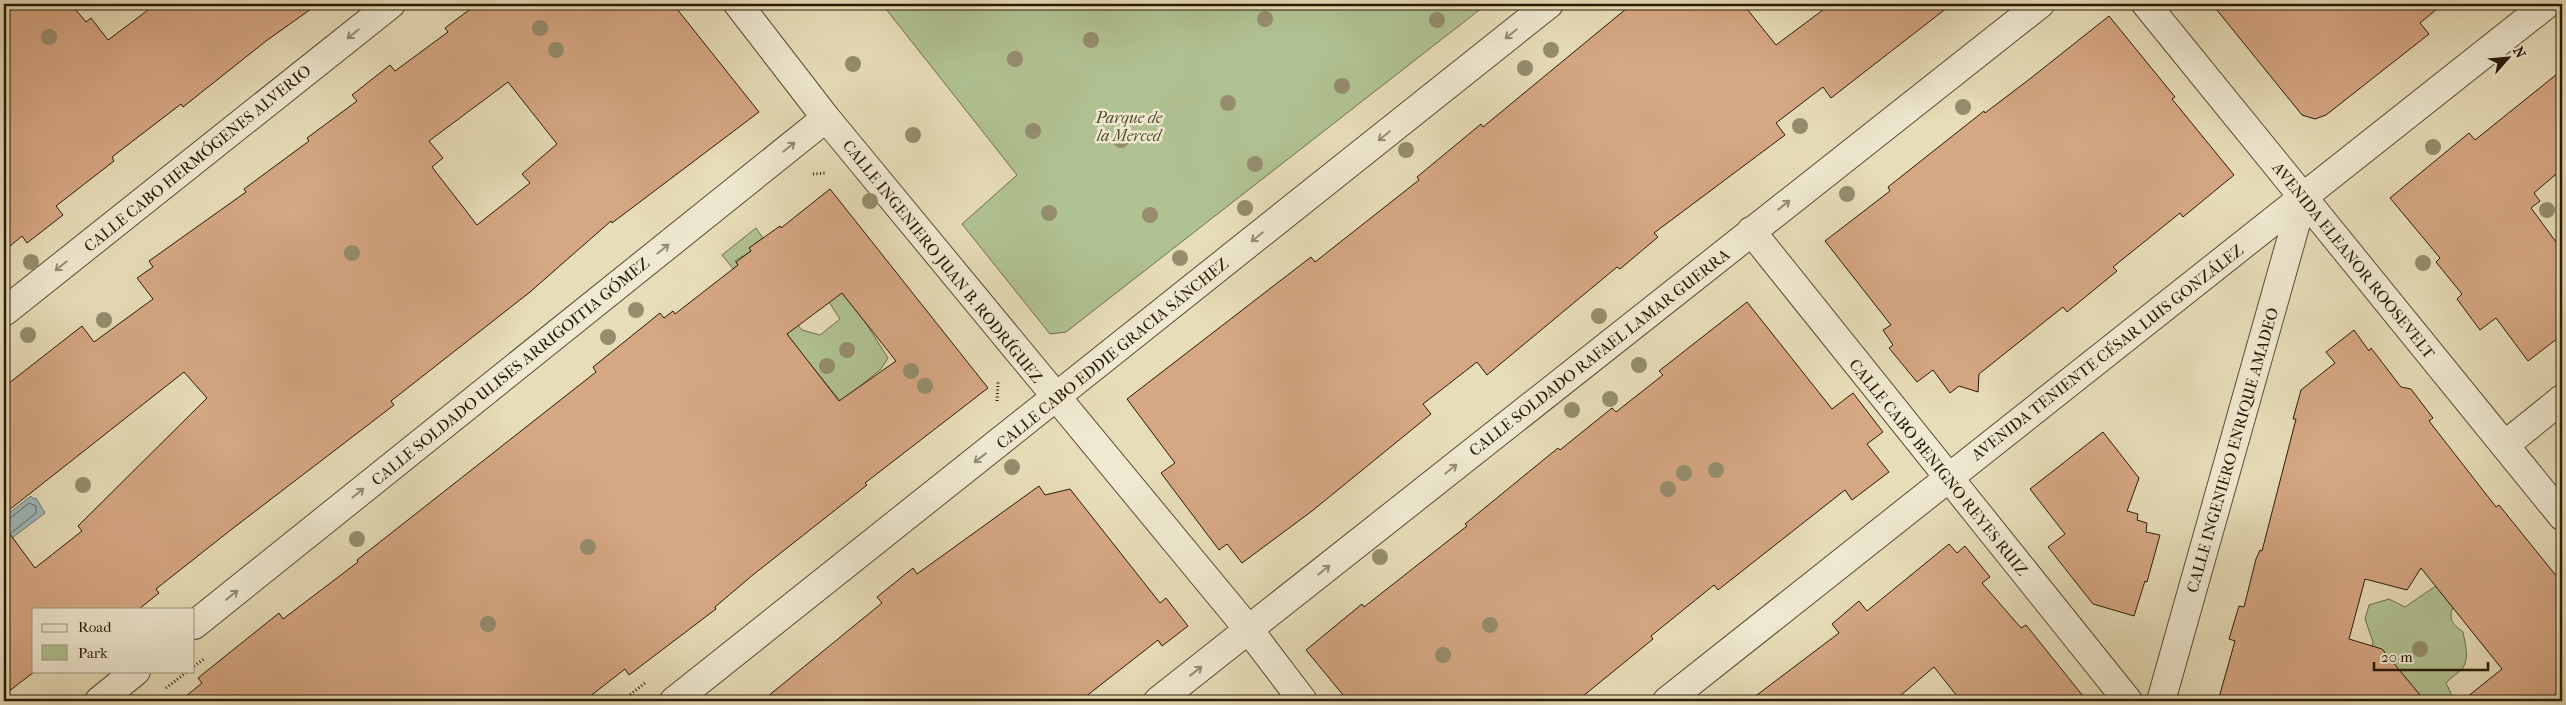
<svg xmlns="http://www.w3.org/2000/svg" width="2566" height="705" font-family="'IM FELL French Canon',serif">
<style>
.green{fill:#b1c292;stroke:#6e6e4c}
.water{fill:#9db8ba;stroke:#6f7972}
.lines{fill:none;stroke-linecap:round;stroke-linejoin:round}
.shore{stroke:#646960;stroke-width:1}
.building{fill:#d5a783;stroke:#2a1a05;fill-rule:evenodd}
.minor-casing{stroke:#594b32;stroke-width:30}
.tertiary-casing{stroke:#594b32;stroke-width:30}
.path{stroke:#2a1a05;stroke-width:3;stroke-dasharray:1 2.5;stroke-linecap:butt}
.minor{stroke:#efe9d1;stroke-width:28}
.tertiary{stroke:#efe9d1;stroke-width:28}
.tree{fill:#958d6d}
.oneway{stroke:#968c75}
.labels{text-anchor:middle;stroke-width:5;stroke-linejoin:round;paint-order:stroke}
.park-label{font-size:16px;font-style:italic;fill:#524c2f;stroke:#efe9d1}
.street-label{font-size:16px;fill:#2a1a05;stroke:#efe9d1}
</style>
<rect width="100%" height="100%" fill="#e7ddb8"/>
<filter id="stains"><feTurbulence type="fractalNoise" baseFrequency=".004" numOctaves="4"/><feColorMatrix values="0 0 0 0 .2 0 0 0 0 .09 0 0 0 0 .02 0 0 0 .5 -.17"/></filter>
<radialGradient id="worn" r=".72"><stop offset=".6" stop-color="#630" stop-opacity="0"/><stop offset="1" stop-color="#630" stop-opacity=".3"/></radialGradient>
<path class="green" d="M882 4H1487L1066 332 1050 334 962 224 1017 175Z
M756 228 763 238 754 244 756 248 735 261 785 321 792 318 802 330 820 335 840 319 823 293 836 285 865 322 888 358 881 369 841 402 722 255Z
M2440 583 2454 604C2448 619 2451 623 2463 632 2465 643 2470 660 2462 669 2458 674 2451 677 2446 683L2451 693 2448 701H2377L2364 680 2373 642 2365 619 2369 605 2389 599 2405 607Z"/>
<path class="water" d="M31 496 34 499 36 498 45 513 4 544V517Z"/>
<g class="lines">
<path class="shore" d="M4 520 9 519 29 503 36 506V513L11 533"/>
</g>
<path class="building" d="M4 4H71L86 22 91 18 108 40 156 4H318L266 41 183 107 181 104 112 157 114 161 56 206 63 215 27 243 22 236 4 251Z
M477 4H673L759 112 612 223 611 221 530 292 391 401 394 405 232 529 156 589 159 593 139 609H34V672L4 695V526L35 568 82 531 78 526 207 398 184 372 4 514V387L82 326 94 342 153 299 137 278 153 267 149 261 246 192 244 189 309 141 307 138 357 101 352 95 390 65 395 71 448 32 445 28ZM508 82 557 144 522 174 530 183 477 225 432 167 443 158 429 141Z
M1632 4H1743L1776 45 1831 4H1952L1831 98 1823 87 1776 123 1785 135 1654 233 1658 237 1620 269 1617 267 1487 375 1477 362 1423 404 1431 414 1312 511 1242 563 1227 544 1219 550 1161 473 1175 463 1127 399 1311 257 1315 262 1419 180 1417 177 1481 124 1483 127Z
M2212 4H2443L2420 23 2429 34 2326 115 2315 119 2302 115Z
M2109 16 2175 97 2172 99 2234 175 2183 217 2180 213 2113 267 2117 271 2067 312 2063 307 1979 374 1978 392 1959 386 1950 393 1933 370 1917 382 1889 348 1893 345 1883 330 1891 325 1825 241 1890 191 1888 187 1984 111 1985 113 2031 78Z
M2562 70V169L2534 193 2540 201 2531 208 2562 250V335L2528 361 2496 318 2480 330 2457 299 2462 294 2436 262 2440 258 2390 198 2469 133 2475 140Z
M830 189 988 388 865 483 867 485 754 574 715 607 716 609 629 675 625 669 584 701H180L202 683 198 678 279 613 283 619 358 562 357 560 596 372 593 367 660 313 664 318 673 311 675 314 738 265 736 262 751 251 749 248 780 226 781 228ZM842 293 896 361 839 401 787 334Z
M1747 302 1832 409 1853 393 1883 432 1867 444 1889 472 1852 500 1845 490 1718 590 1714 585 1651 636 1653 639 1577 701H1348L1306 650 1362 604 1364 607 1467 526 1465 524 1558 448 1560 450 1612 408 1616 412 1663 375 1659 371Z
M2354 330 2369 351 2371 348 2401 387 2411 389 2433 418 2429 421 2496 507 2499 505 2562 583V701H2462L2502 669 2421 568 2407 590 2365 579 2349 639 2382 649 2425 701H2218L2235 641 2229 639 2239 606 2244 607 2256 559 2260 550 2262 551 2296 419H2293L2301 390 2335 363 2326 352Z
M2103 432 2139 478 2127 511 2138 514 2137 520 2147 523 2146 532 2160 535 2147 582 2145 581 2134 616 2093 604 2048 547 2065 534 2030 489Z
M1039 486 1045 495 1070 489 1160 603 1166 598 1188 626 1162 646 1158 640 1080 701H762L882 603 877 597 913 568 917 574Z
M1949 544 1957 553 1965 546 1990 577 1982 583 2021 628 2026 625 2087 701H1961L1934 667 1894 701H1749L1839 633 1832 624 1859 601 1867 611Z"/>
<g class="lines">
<g class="minor-casing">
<path id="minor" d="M738 4 826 118 1249 630 1303 701
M1751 231 2128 701
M4 312 391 4
M2505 445 2562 399
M194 625 826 118
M99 701 136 671
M674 701 1549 4
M1158 701 2040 4
M2161 701 2303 198"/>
</g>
<g class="tertiary-casing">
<path id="tertiary" d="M2146 4 2562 516
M1667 701 2547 4"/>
</g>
<path class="path" d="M813 174 826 173
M997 401 998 382
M194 666 204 659
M166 688 188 671
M622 701 645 683"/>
<use href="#minor" class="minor"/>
<use href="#tertiary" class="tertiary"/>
</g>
<g class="tree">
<circle cx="1265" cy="19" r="8"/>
<circle cx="1437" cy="20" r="8"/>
<circle cx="540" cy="28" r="8"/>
<circle cx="49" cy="37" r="8"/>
<circle cx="1091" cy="40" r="8"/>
<circle cx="556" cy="50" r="8"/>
<circle cx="1551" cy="50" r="8"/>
<circle cx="1015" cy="59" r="8"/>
<circle cx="853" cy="64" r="8"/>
<circle cx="1525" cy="68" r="8"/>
<circle cx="1342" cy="86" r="8"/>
<circle cx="1228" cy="103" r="8"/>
<circle cx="1963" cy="107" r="8"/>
<circle cx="1800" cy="126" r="8"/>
<circle cx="1033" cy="131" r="8"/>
<circle cx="913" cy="135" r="8"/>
<circle cx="1121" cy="140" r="8"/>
<circle cx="2433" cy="147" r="8"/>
<circle cx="1406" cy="150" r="8"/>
<circle cx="1255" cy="164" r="8"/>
<circle cx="1847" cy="194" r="8"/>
<circle cx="870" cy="201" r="8"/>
<circle cx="1245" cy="208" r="8"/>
<circle cx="2547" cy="210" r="8"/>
<circle cx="1049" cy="213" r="8"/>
<circle cx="1150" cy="215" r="8"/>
<circle cx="352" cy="253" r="8"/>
<circle cx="1180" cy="258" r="8"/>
<circle cx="31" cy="262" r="8"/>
<circle cx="2423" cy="263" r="8"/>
<circle cx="636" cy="310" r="8"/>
<circle cx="1599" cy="316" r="8"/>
<circle cx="104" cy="320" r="8"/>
<circle cx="28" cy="335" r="8"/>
<circle cx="608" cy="337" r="8"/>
<circle cx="847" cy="350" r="8"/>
<circle cx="1639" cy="365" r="8"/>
<circle cx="827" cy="366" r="8"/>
<circle cx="911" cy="371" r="8"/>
<circle cx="925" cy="386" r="8"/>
<circle cx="1610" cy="399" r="8"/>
<circle cx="1572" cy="410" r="8"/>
<circle cx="1012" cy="467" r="8"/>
<circle cx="1716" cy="470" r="8"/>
<circle cx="1684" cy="473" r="8"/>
<circle cx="83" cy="485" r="8"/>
<circle cx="1668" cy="489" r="8"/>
<circle cx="357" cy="539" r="8"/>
<circle cx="588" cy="547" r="8"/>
<circle cx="1380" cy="557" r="8"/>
<circle cx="488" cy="624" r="8"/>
<circle cx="1490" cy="625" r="8"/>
<circle cx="2420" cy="649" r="8"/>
<circle cx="1443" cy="655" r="8"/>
</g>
<defs><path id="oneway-shaft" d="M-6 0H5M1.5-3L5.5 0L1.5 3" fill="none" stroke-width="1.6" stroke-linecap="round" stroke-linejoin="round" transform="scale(1.25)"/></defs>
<g class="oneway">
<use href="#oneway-shaft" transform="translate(353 34) rotate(141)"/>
<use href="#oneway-shaft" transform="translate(1511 34) rotate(141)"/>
<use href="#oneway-shaft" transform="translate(1384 136) rotate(141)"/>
<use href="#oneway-shaft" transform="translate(789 147) rotate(-39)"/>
<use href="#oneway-shaft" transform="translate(1784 205) rotate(-38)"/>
<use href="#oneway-shaft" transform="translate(1257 237) rotate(141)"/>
<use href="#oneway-shaft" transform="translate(663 249) rotate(-39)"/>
<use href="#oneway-shaft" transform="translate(61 266) rotate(141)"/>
<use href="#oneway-shaft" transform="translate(980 458) rotate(142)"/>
<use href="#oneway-shaft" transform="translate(1451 469) rotate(-39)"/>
<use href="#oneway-shaft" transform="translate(358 493) rotate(-39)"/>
<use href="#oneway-shaft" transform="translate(1324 570) rotate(-39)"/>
<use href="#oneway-shaft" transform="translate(232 595) rotate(-39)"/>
<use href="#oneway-shaft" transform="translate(1196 671) rotate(-38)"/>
</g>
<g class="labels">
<g class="park-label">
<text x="1129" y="123">Parque de<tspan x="1129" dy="18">la Merced</tspan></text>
</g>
<g class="street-label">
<text transform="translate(197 158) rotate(-39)" y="6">CALLE CABO HERMÓGENES ALVERIO</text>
<text transform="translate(2354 260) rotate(51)" y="6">AVENIDA ELEANOR ROOSEVELT</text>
<text transform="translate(943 261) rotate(51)" y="6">CALLE INGENIERO JUAN B. RODRÍGUEZ</text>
<text transform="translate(1599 352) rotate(-38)" y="6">CALLE SOLDADO RAFAEL LAMAR GUERRA</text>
<text transform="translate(2107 352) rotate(-38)" y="6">AVENIDA TENIENTE CÉSAR LUIS GONZÁLEZ</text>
<text transform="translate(1112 353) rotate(-39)" y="6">CALLE CABO EDDIE GRACIA SÁNCHEZ</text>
<text transform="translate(510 371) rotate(-39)" y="6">CALLE SOLDADO ULISES ARRIGOITIA GÓMEZ</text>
<text transform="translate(2232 450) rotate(-74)" y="6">CALLE INGENIERO ENRIQUE AMADEO</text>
<text transform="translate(1939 467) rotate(51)" y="6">CALLE CABO BENIGNO REYES RUIZ</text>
</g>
</g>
<rect width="2566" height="705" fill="none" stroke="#e7ddb8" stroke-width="20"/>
<rect x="5" y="5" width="2556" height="695" fill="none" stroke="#2a1a05" stroke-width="2.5"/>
<rect x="10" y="10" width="2546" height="685" fill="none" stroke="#2a1a05"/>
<rect x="32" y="608" width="162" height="65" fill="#efe9d1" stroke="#a0967f"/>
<rect x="42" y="624" width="25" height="8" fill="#efe9d1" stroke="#a0967f"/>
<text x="78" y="632" font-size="15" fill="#2a1a05">Road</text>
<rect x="42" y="645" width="25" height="15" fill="#b1c292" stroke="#a0967f"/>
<text x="78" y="658" font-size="15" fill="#2a1a05">Park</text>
<g transform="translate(2508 58) rotate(63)" stroke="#efe9d1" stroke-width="4" paint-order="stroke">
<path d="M0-4L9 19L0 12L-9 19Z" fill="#2a1a05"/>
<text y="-8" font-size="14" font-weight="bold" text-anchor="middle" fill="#2a1a05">N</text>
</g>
<path d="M2374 662v8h114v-8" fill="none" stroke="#2a1a05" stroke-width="2.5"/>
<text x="2381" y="662" font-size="15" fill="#2a1a05" stroke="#efe9d1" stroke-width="4" paint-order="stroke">20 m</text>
<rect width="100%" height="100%" filter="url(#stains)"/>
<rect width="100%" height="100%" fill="url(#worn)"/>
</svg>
